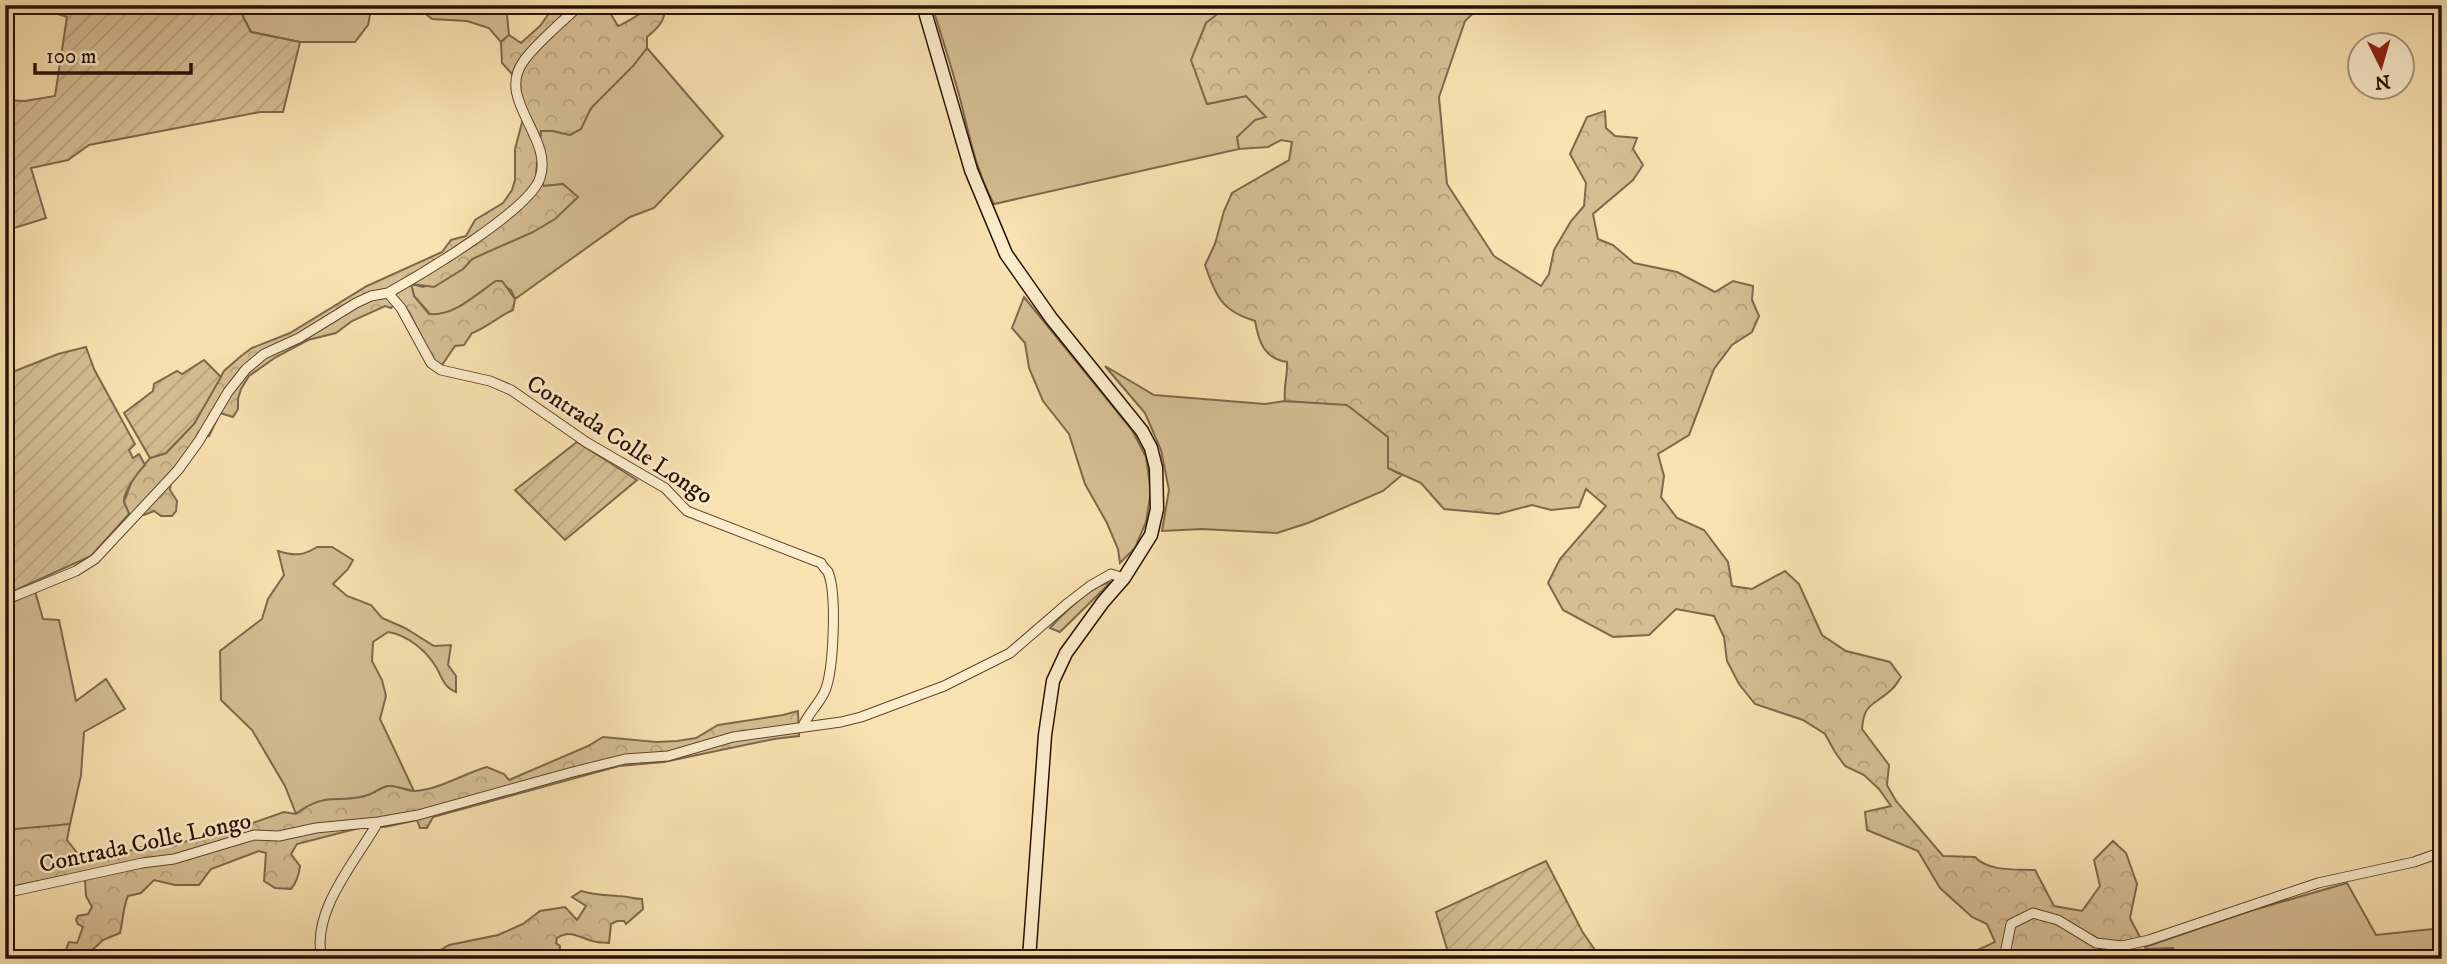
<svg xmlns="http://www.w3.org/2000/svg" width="2447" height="964" font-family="'IM FELL DW Pica',serif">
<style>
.grass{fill:#d5be93;stroke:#7e684b;stroke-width:2}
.forest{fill:url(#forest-crowns);stroke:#7e684b;stroke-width:2}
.garden{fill:url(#garden-furrows);stroke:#7e684b;stroke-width:2}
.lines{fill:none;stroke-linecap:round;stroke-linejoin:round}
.street-casing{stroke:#5c452e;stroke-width:11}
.secondary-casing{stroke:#281103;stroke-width:15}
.street{stroke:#fbeccc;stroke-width:9}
.secondary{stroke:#fbeccc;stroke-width:12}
.labels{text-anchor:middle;stroke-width:5;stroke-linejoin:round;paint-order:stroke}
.street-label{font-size:24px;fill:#281103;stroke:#fbeccc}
</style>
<defs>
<pattern id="forest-crowns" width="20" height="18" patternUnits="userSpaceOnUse" patternTransform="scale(1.75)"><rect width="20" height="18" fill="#d5be93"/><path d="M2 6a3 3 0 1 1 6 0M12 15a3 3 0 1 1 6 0" fill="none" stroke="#b7a27d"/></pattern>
<pattern id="garden-furrows" width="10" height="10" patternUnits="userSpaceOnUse" patternTransform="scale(1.75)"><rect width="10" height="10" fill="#d5be93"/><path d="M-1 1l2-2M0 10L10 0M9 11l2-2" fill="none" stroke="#b7a27d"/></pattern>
</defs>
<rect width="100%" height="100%" fill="#f9e2b1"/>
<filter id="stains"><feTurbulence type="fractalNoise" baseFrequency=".00286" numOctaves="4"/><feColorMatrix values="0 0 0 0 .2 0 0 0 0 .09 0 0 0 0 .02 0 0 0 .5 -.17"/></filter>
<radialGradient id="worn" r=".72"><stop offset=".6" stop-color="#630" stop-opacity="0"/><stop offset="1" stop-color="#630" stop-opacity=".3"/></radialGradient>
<path class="grass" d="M237 5H372L368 25 355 42H300L251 32Z
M415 5H506L509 35 501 42 489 28 467 21 432 19Z
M932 5H1229L1206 23 1192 60 1207 104 1246 96 1267 117 1237 137 1239 149 994 204C975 170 969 132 959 95 951 65 941 35 932 5Z
M647 48 723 136 654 208 630 217 515 299 511 290 496 281C476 294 454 317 430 314L414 296 411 284 423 287 450 276 463 269 472 259 505 243 577 197 563 184 544 186 536 173 541 130 553 131 570 135C586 127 582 118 593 106 611 86 631 69 647 48Z
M1024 297 1132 430 1146 457 1151 491 1146 522 1135 548 1120 563 1118 549 1107 523 1085 484 1069 434 1043 401 1029 368 1025 343 1012 328Z
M1105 366 1154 395 1265 404 1285 401 1347 404 1388 437V468L1402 475 1383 491 1308 523 1277 533 1202 529 1162 531 1169 490 1161 450 1145 413Z
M317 547H332L353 560 348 569 333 584 347 596 371 605 382 618 405 628 434 646 451 645 448 665 456 676V692C444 688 442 677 436 667 426 650 407 635 388 632L373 642 372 661 382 680 386 696 380 719 414 791C407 790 394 785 387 786 379 788 373 794 366 796 338 803 322 794 296 814L285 786 252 730 221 700 220 651 262 619 268 599 284 575 278 551C294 556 303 556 317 547Z
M1111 582 1060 632 1050 628C1064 613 1091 585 1111 582Z
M35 591 43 619 59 620 76 701 106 679 125 709 84 732 81 775 70 824 5 833V606Z
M2347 883 2376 935 2442 928V959H2177L2173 948 2147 950 2145 947 2250 911Z"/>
<path class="forest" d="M555 5H611L609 11 618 26C636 19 646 5 666 5 665 21 659 27 647 37V48L633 66 591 108 581 129 570 135 553 131H541L536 173 544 186 563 184 578 197 555 219 533 232 472 259 463 269 434 287 411 284 414 296 429 314C454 317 476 294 496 281H502L515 299 513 310C499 316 483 330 472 333L464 345 455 346 442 365 434 362 409 312 399 299 391 308 385 306 352 321 336 333 308 340 276 357 249 376 241 389 238 399V409L233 417 220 413 209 436 197 438 172 471 170 490 177 501 176 511 172 516H161L154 511 144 515 129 514 124 502 133 478 150 458 166 453 194 424 224 371 241 356 252 348 290 333 367 286 442 252 451 240 466 236 475 220 503 203 512 190 515 180V149L523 119 513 75 502 63 501 42 509 35 521 43 540 26Z
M1229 5H1482L1465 21 1439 97 1447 184 1494 256 1541 286 1549 274 1554 250 1571 221 1584 206 1586 183 1570 154 1587 117 1605 111 1606 128 1615 136 1637 138 1633 149 1643 165 1633 180 1593 214 1598 239 1613 245 1634 263 1677 272 1715 292 1733 281 1753 286 1752 300 1759 316 1752 332 1732 345 1714 369 1689 435 1658 454 1664 476 1661 497 1677 518 1704 530 1728 562 1732 586 1752 589 1785 571 1799 584 1822 635 1846 651 1890 662 1901 677C1898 681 1895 687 1891 690 1874 706 1864 702 1862 729L1889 765 1887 785 1896 801 1943 856 1975 857C1989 872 2016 869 2035 870L2054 906 2082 911 2100 886 2094 860 2113 841 2126 853 2137 884 2130 918 2146 949 2173 948 2177 959H1968L1971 953 1995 942 1987 924 1972 917 1940 888 1918 851 1867 830 1865 812 1891 806 1879 789 1864 775 1845 766 1835 752 1825 734 1803 720 1755 704 1739 684 1727 661 1724 637 1714 616 1676 609 1649 635 1613 637 1563 610 1548 583 1560 559 1606 506 1586 489 1579 507 1551 510 1532 505 1498 514 1444 509 1421 483 1388 468V437L1347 405 1285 401C1283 387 1288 376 1287 362 1264 358 1259 343 1255 321 1222 311 1216 297 1205 265L1215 244 1224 211 1232 193 1289 160 1292 142 1281 140 1268 147 1239 149 1237 137 1255 120 1266 117 1246 96 1207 104 1191 60 1206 23Z
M798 711 799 736 774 739 664 762 619 766 433 817 427 828H420L417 820 385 827H363L297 844 291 854 300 866C299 875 297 882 291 889L275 888 264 881 266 853 259 851 211 869 199 885H175L154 880 141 893 128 896C123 907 123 920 120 933L103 940 88 954 76 959H45V953L62 959 69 942 77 943 83 927 78 924 76 920 78 916 88 914 92 907 86 896 85 880 63 876 5 888V833L16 829 70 824 67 840 78 854 107 858 151 844 174 846 225 827H241L284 812 296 814C327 790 337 805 368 795 375 793 382 787 388 786 397 785 406 791 415 791 438 790 465 773 487 767L504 774 509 780 588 746 603 737 656 742 677 741 696 738 718 725 783 715Z
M581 891C594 895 606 895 618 896 627 896 633 899 642 899L643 909 626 924 624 921H617L611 924 609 943C605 942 601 943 597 942 581 940 573 928 557 938L556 943 560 946 559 959H426L449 945 498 935 523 924 540 911 565 907 577 920 586 906 572 897Z"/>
<path class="garden" d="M30 5H237L251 32 300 42 283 112H260L89 145 68 160 31 168 46 218 5 231V100L25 101 55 96 67 17Z
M86 347 94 369 135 444 129 450 133 458 139 454 145 465C138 472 123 492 124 502 125 506 128 510 129 514L91 556 5 595V375L58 354Z
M204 360 221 377 194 424 166 453 150 458 124 413 153 391 154 384 177 371 182 374Z
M577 442 637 480 565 540 515 490Z
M1546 861 1582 931 1601 959H1450L1436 912Z"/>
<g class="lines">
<g class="street-casing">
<path id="street" d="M388 293C420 275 529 211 540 178 554 138 496 100 523 62 534 45 564 20 580 5
M5 600 76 571 95 559 178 470 199 441 228 392 246 369 264 354 299 338 356 303 371 296 388 293 401 308 431 363 441 370 490 381 511 390 586 442 665 488 687 511 821 563C821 564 827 571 828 572 837 593 834 673 824 693 818 705 808 714 803 726
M5 893 142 863 174 859 254 835 279 836 316 828 378 822 418 815 569 773 625 759 668 756 733 737 841 722 861 717 944 686 1010 653 1068 603 1090 586 1111 574 1124 578
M322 959C310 912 356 861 378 822
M2004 959 2011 924 2033 913 2058 920 2096 943 2122 946 2149 940 2318 883 2414 862 2442 852"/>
</g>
<g class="secondary-casing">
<path id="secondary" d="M923 5 971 170 1006 254 1051 318 1142 431 1151 448 1156 468 1157 509 1151 535 1124 578 1103 602 1066 653 1053 681 1045 735 1029 959"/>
</g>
<use href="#street" class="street"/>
<use href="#secondary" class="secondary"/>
</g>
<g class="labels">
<g class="street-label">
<text transform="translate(620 439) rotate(33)" y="8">Contrada Colle Longo</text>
<text transform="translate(145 842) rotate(-12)" y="8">Contrada Colle Longo</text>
</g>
</g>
<rect width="2447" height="964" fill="none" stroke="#f9e2b1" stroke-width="28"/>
<rect x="7" y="7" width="2433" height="950" fill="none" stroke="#281103" stroke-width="3.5"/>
<rect x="14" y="14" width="2419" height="936" fill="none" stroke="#281103" stroke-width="2"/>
<g transform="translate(2381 66) rotate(175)"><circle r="33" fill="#fbeccc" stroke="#a7947c" stroke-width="2"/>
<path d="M0-5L12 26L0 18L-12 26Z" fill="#8f2418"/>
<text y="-10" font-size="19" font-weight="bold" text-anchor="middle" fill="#281103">N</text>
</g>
<path d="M35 63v10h156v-10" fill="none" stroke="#281103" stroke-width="3.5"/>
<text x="46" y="63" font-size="21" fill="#281103" stroke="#fbeccc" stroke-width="5" paint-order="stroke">100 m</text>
<rect width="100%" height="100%" filter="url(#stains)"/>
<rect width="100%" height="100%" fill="url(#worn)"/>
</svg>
